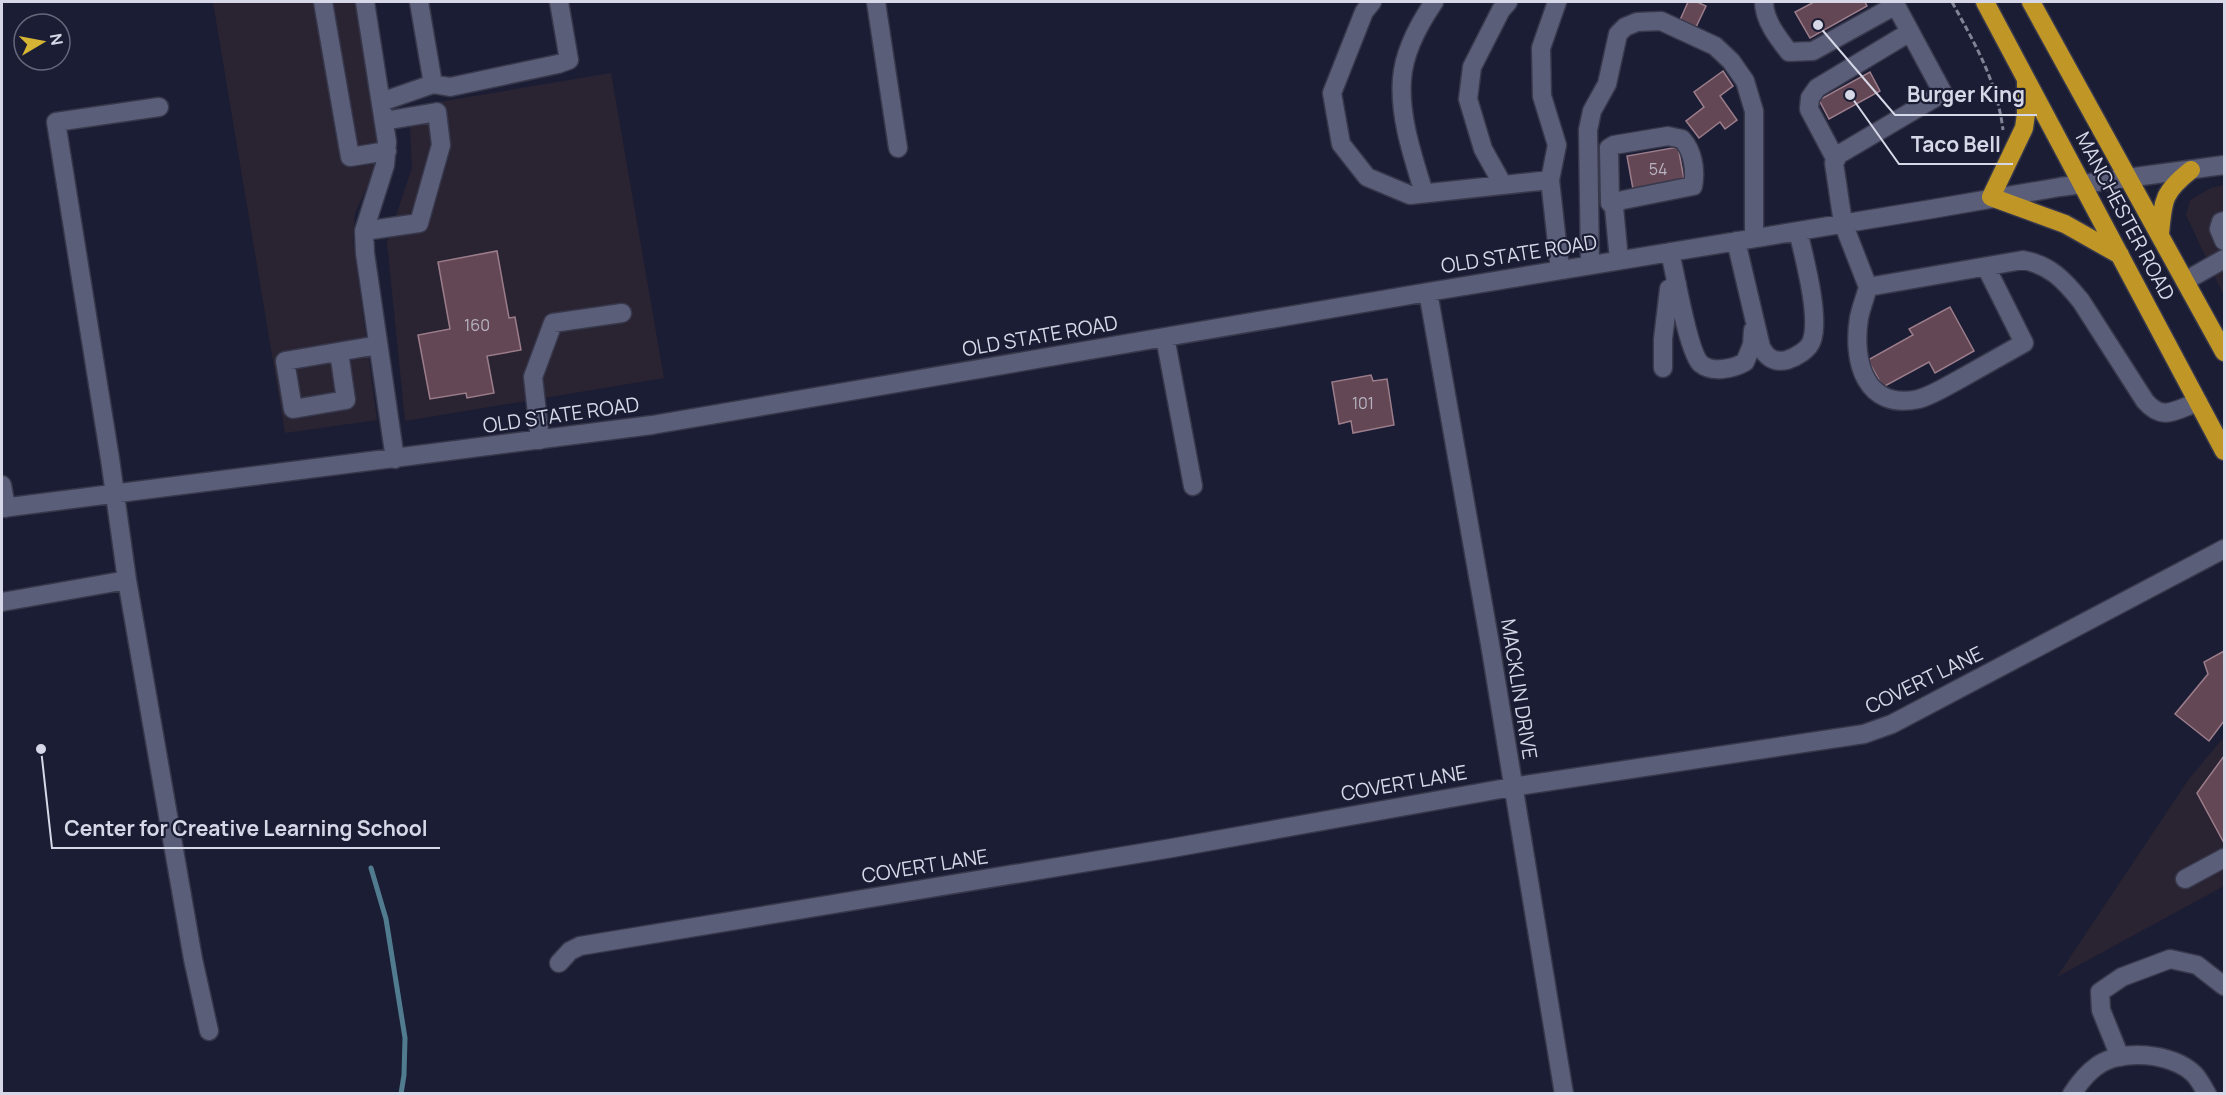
<svg xmlns="http://www.w3.org/2000/svg" width="2226" height="1095" font-family="Manrope,sans-serif">
<style>
.commercial{fill:#2a2332}
.lines{fill:none;stroke-linecap:round;stroke-linejoin:round}
.stream{stroke:#517b8e;stroke-width:5}
.building{fill:#634754;stroke:#9c7d8b;stroke-width:1.5}
.minor-casing{stroke:#38384c;stroke-width:21}
.highway-casing{stroke:#38384c;stroke-width:21}
.path{stroke:#808296;stroke-width:3;stroke-dasharray:6 3;stroke-linecap:butt}
.minor{stroke:#5b5e79;stroke-width:18}
.highway{stroke:#c09726;stroke-width:18}
.labels{text-anchor:middle;stroke-width:4.5;stroke-linejoin:round;paint-order:stroke}
.number-label{font-size:16px;fill:#b9b4c3}
.street-label{font-size:20px;fill:#d6d8e8;stroke:#1b1d34}
.leader{fill:none;stroke:#d6d8e8;stroke-width:2}
.callout-dot{fill:#d6d8e8;stroke:#1b1d34;stroke-width:2}
.callout-label{font-size:21px;text-anchor:middle;font-weight:bold;fill:#d6d8e8;stroke:#1b1d34;stroke-width:4.5;stroke-linejoin:round;paint-order:stroke}
</style>
<rect width="100%" height="100%" fill="#1b1d34"/>
<path class="commercial" d="M213 2H358L379 130 376 168 355 213 353 240 377 420 285 433Z
M611 73 664 378 405 421 387 243 412 168 409 107Z
M2224 185V296L2186 215 2190 200 2211 188Z
M2224 737V886L2057 977 2189 779Z"/>
<g class="lines">
<path class="stream" d="M371 868 386 919 405 1038 404 1075 401 1094"/>
</g>
<path class="building" d="M1688 2H1697L1706 6 1696 27 1680 20Z
M1814 2H1865L1867 6 1810 38 1795 12Z
M1723 71 1733 86 1720 96 1737 120 1725 129 1720 122 1699 138 1686 121 1704 107 1694 92Z
M1870 72 1880 91 1829 119 1819 100Z
M1678 147 1684 179 1633 189 1627 156Z
M497 251 509 318 515 317 521 350 487 356 494 393 467 398 466 393 430 399 418 335 450 329 438 262Z
M1950 307 1974 351 1935 373 1929 362 1883 387 1868 360 1913 335 1909 329Z
M1371 375 1373 381 1387 379 1394 425 1353 433 1351 421 1339 424 1332 382Z
M2224 651V721L2209 741 2175 714 2208 674 2204 662Z
M2224 756V843L2197 793Z"/>
<g class="lines">
<g class="minor-casing">
<path id="minor" d="M323 2 350 157 387 151
M365 2 387 142 385 165 364 231 365 253 395 459
M876 2 898 148
M1372 2 1364 12 1332 93 1341 144 1367 177 1410 195 1550 180
M1557 2 1541 48 1542 96 1557 145 1550 180 1560 270
M1764 2C1764 20 1778 38 1789 52L1813 51 1896 5
M1894 2 1943 93 1838 155 1834 163 1843 223 1868 287 2023 260C2050 265 2064 280 2081 301L2145 401C2163 422 2175 410 2198 402
M433 84 450 87 558 64 569 60 559 2
M381 102 433 84 419 2
M159 107 56 122 110 459 127 580 193 959 209 1031
M1836 160 1809 109 1810 98 1817 88 1910 32
M1503 185 1483 149 1468 99 1472 67 1501 10 1508 2
M1424 193C1413 157 1399 117 1402 79 1404 51 1419 24 1434 2
M1614 207 1617 202 1623 200 1693 186C1696 170 1693 151 1682 139L1668 136 1614 145 1609 148 1610 203 1614 207 1619 260
M2224 221 2221 222 2219 229 2224 241
M364 231 419 223 441 145 437 112 384 121
M1736 241 1761 347C1767 358 1774 363 1787 360 1796 357 1809 350 1812 340 1820 315 1804 257 1798 231
M1670 252C1675 272 1688 353 1701 364 1712 373 1733 369 1745 362L1752 345 1753 330
M1590 265 1588 130 1592 111 1607 84 1618 34 1625 27 1637 22 1661 21 1715 46 1731 61 1745 81 1754 111V238
M2185 281 2224 259
M1868 287C1865 298 1861 308 1859 318 1852 361 1865 411 1919 399 1933 395 1947 386 1960 379 1981 367 2003 355 2024 343L1986 267
M1428 292 1490 644 1564 1094
M1165 337 1193 486
M339 352 346 400 293 409 285 361 378 345
M1663 368V339L1669 289 1677 284
M540 440 533 377 553 323 622 313
M2 485 6 508
M2 508 652 425 1428 292 1932 209 2060 187 2224 165
M2 602 127 580
M2185 879 2224 858
M559 963 570 951 580 946 1172 848 1512 787 1864 734 1892 724 2224 549
M2120 1057 2101 1010 2100 992 2122 977 2170 959 2197 965 2224 986
M2072 1094C2079 1083 2087 1073 2097 1066 2121 1048 2173 1053 2194 1074 2199 1079 2203 1087 2207 1094"/>
</g>
<g class="highway-casing">
<path id="highway" d="M1985 2 2224 451
M2031 2 2224 352
M2026 81V114L2024 128 1991 197 2065 224 2120 255
M2160 234C2163 200 2163 192 2191 170"/>
</g>
<path class="path" d="M1952 2C1975 44 1997 81 2003 130"/>
<use href="#minor" class="minor"/>
<use href="#highway" class="highway"/>
</g>
<g class="labels">
<g class="number-label">
<text x="1658" y="175">54</text>
<text x="477" y="331">160</text>
<text x="1363" y="409">101</text>
</g>
<g class="street-label">
<text transform="translate(2125 216) rotate(62)" y="7">MANCHESTER ROAD</text>
<text transform="translate(1519 254) rotate(-9)" y="7">OLD STATE ROAD</text>
<text transform="translate(1040 336) rotate(-10)" y="7">OLD STATE ROAD</text>
<text transform="translate(561 415) rotate(-8)" y="7">OLD STATE ROAD</text>
<text transform="translate(1924 680) rotate(-26)" y="7">COVERT LANE</text>
<text transform="translate(1519 689) rotate(81)" y="7">MACKLIN DRIVE</text>
<text transform="translate(1404 783) rotate(-10)" y="7">COVERT LANE</text>
<text transform="translate(925 866) rotate(-9)" y="7">COVERT LANE</text>
</g>
</g>
<path class="leader" d="M1818 25L1895 115H2037M1850 95L1899 164H2013M41 749L52 848H440"/>
<g class="callout-dot">
<circle cx="1818" cy="25" r="6"/>
<circle cx="1850" cy="95" r="6"/>
<circle cx="41" cy="749" r="6"/>
</g>
<g class="callout-label">
<text x="1966" y="102">Burger King</text>
<text x="1956" y="152">Taco Bell</text>
<text x="246" y="836">Center for Creative Learning School</text>
</g>
<rect width="2226" height="1095" fill="none" stroke="#d6d8e8" stroke-width="6"/>
<g transform="translate(42 42) rotate(80)"><circle r="28" fill="#1b1d34" stroke="#66687c" stroke-width="1.5"/>
<path d="M0-4.5L10 22L0 15L-10 22Z" fill="#d6b534"/>
<text y="-9" font-size="16" font-weight="bold" text-anchor="middle" fill="#d6d8e8">N</text>
</g>
</svg>
